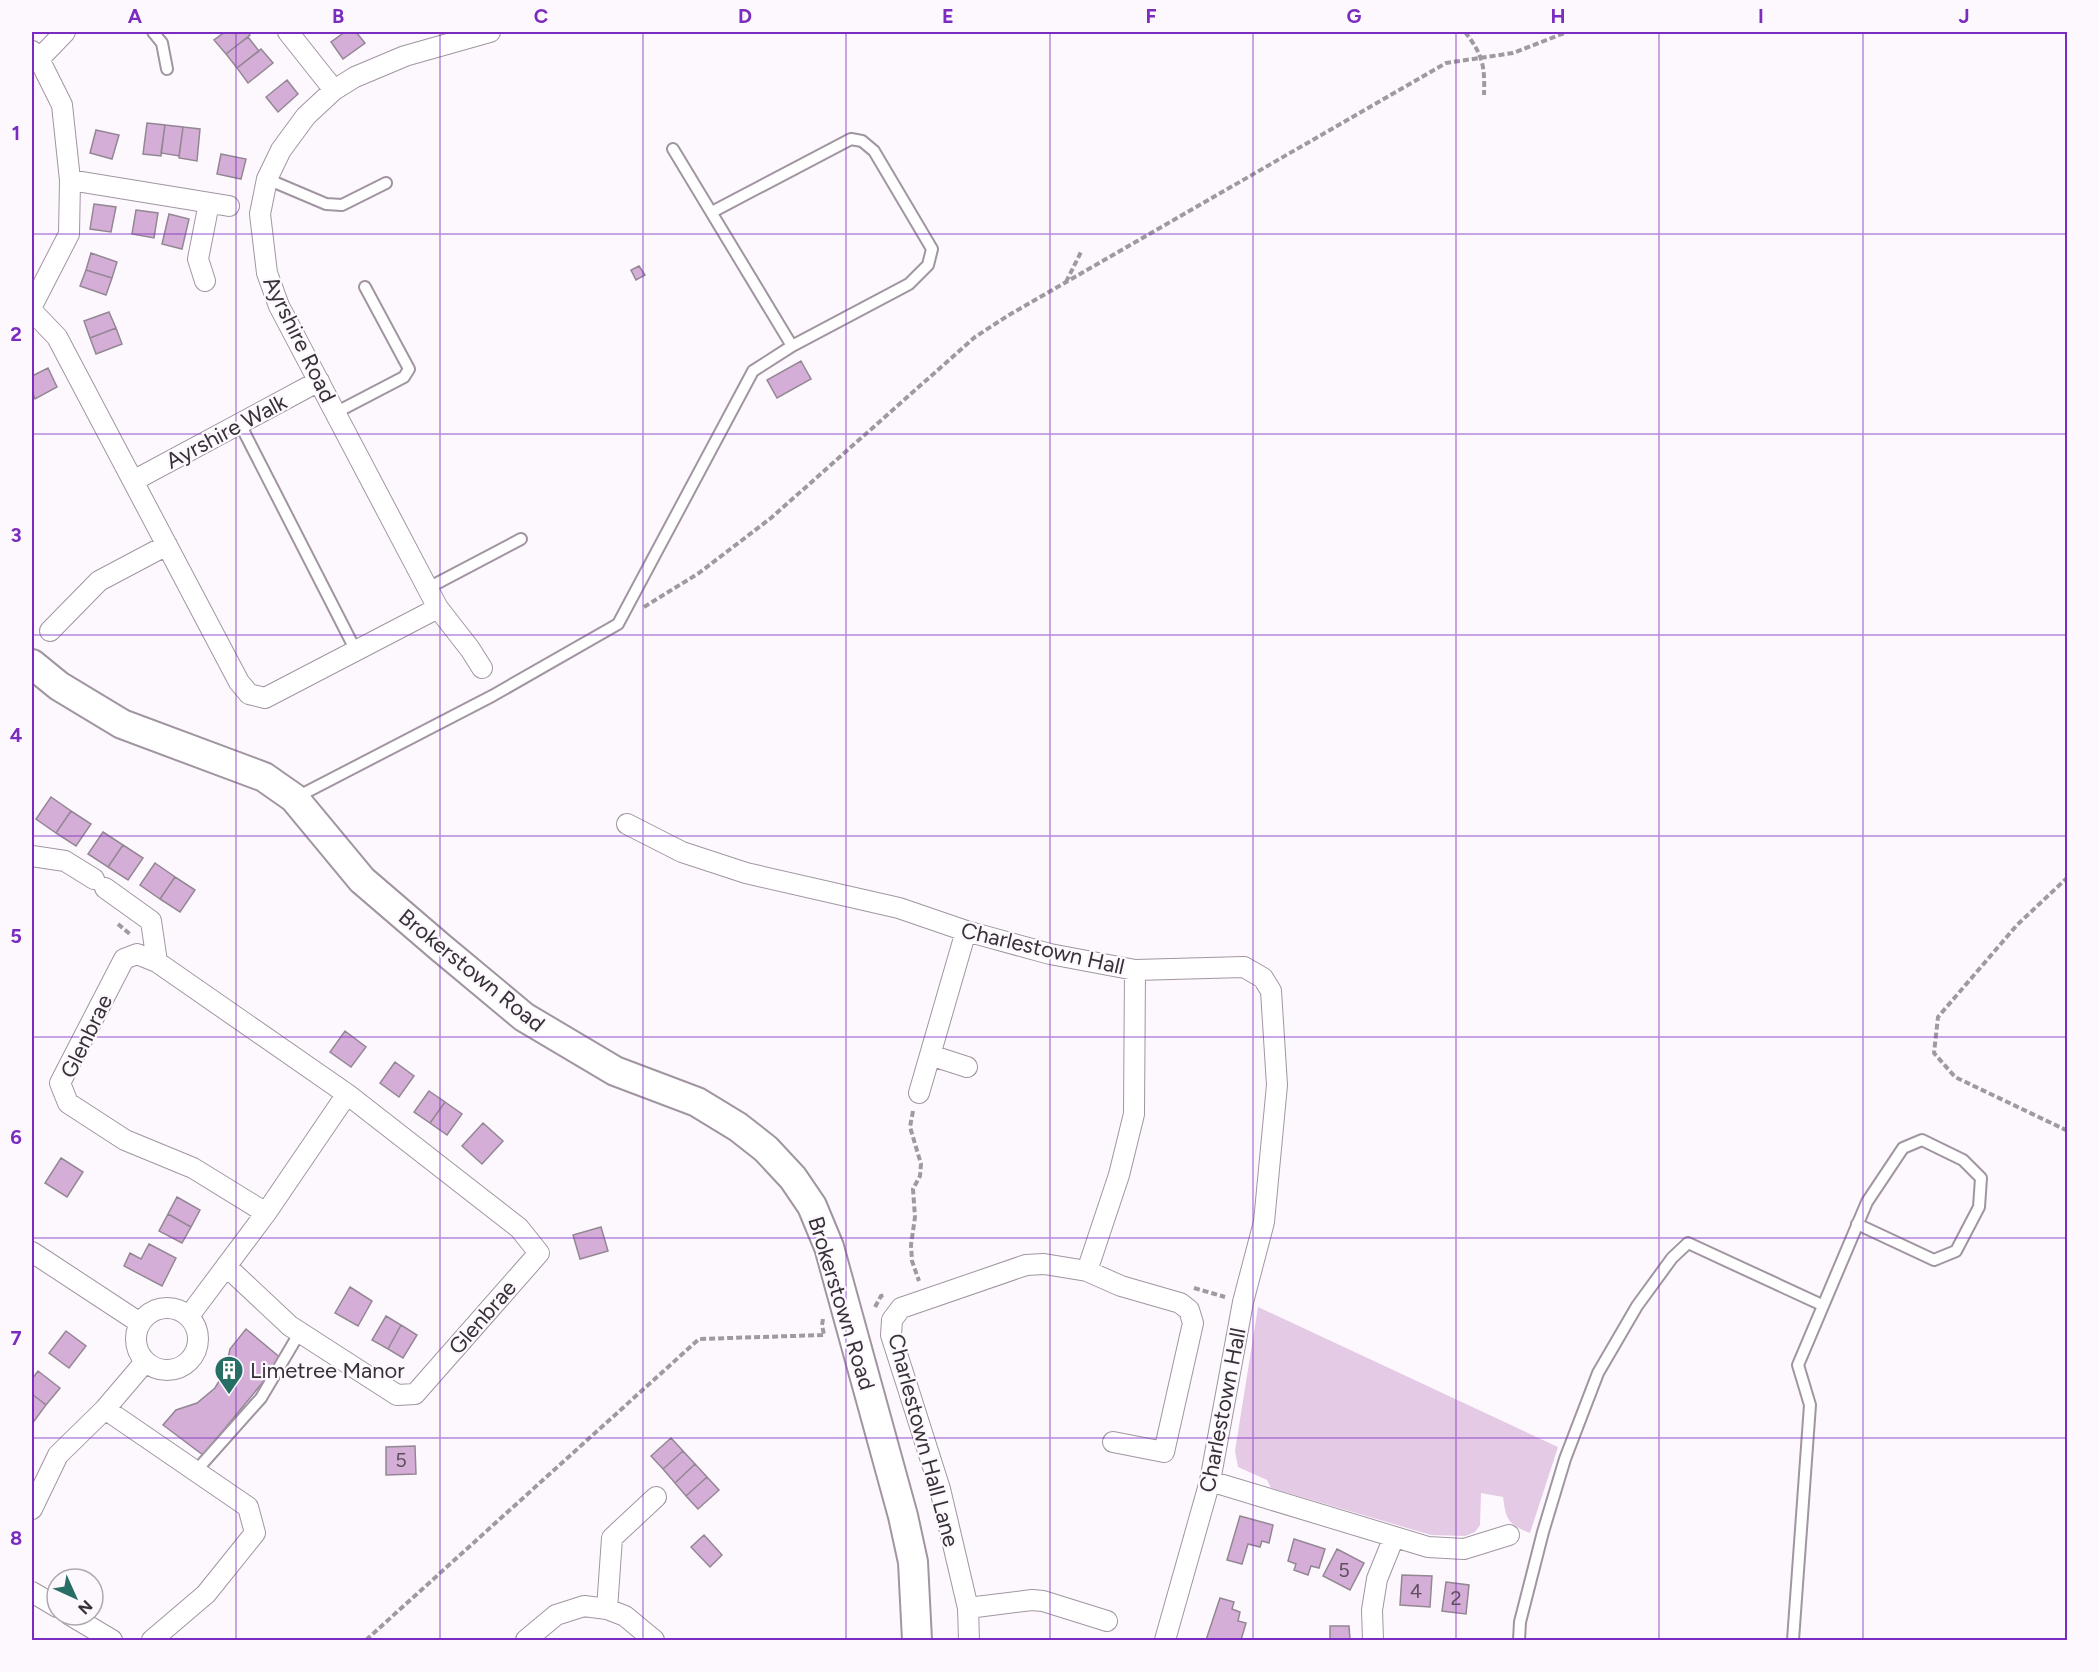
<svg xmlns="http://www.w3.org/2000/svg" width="2099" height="1672" font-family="Figtree,sans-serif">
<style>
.green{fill:#e5cae6}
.building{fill:#d5aed7;stroke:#938794;stroke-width:1.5}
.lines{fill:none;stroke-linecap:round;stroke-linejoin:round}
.lane-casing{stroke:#a195a2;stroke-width:14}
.street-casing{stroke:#a195a2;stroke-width:22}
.secondary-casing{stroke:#a195a2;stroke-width:32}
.path{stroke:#9f9aa0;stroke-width:4;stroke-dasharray:6 3;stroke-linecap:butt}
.lane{stroke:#fff;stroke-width:10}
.street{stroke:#fff;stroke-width:20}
.secondary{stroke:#fff;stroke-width:28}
.grid{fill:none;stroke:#7b2cbf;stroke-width:1.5;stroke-opacity:0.55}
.labels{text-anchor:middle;stroke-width:4.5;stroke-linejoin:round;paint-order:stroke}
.number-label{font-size:20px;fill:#5e505e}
.street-label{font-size:22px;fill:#363136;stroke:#fdf8fe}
.poi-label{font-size:22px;fill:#363136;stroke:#fdf8fe;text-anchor:start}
.neatline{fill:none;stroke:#7b2cbf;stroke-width:2}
.grid-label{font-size:20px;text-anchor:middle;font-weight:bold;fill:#7b2cbf}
</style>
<rect width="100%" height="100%" fill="#fdf8fe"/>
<path class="green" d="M1258 1307 1558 1447 1530 1533C1507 1524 1506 1519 1503 1497L1481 1493 1480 1525 1475 1532 1465 1536 1431 1535 1271 1488 1267 1480 1238 1467 1235 1451Z"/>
<path class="building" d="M225 32H248L250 35 226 54 214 40Z
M345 32H356L365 43 343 59 331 42Z
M248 37 259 51 237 68 226 54Z
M261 49 273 63 248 83 237 68Z
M287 80 298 94 278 112 266 97Z
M147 123 165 125 161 156 143 154Z
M165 125 183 127 179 156 161 153Z
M183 127 200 129 197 161 179 158Z
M96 130 119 135 112 159 90 153Z
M221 154 246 159 241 179 217 174Z
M94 204 116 207 111 232 90 229Z
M136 210 158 213 154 238 132 234Z
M169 214 189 219 182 249 162 244Z
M91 253 117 262 112 278 86 270Z
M639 266 645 275 636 280 631 270Z
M86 270 112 278 106 295 80 286Z
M109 312 116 328 90 338 84 321Z
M116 328 122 344 96 354 90 338Z
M801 361 811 379 777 398 767 380Z
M48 368 57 387 35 399 32 391V376Z
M51 797 71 811 56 833 36 819Z
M71 811 91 824 76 846 56 833Z
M103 832 123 845 108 867 88 854Z
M123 845 143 858 128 880 108 867Z
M155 863 175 877 160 899 140 885Z
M175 877 195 890 180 912 160 899Z
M345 1031 366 1047 351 1067 330 1052Z
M395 1062 414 1076 399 1097 380 1083Z
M429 1091 445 1102 430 1123 414 1112Z
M445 1102 462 1114 447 1135 430 1123Z
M483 1123 503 1141 482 1164 462 1146Z
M61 1158 83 1172 67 1197 45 1183Z
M177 1197 200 1210 191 1227 168 1214Z
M168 1214 191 1227 182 1243 159 1231Z
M601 1227 608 1251 580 1259 573 1235Z
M149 1244 176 1258 162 1286 124 1266 130 1253 141 1259Z
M350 1287 372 1301 358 1326 335 1313Z
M386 1316 401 1325 388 1349 372 1340Z
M401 1325 417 1335 403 1358 388 1349Z
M246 1329 282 1359 203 1455 163 1425 176 1410 197 1403 215 1388 225 1371 230 1349Z
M66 1331 86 1346 69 1368 49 1353Z
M38 1371 60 1388 46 1405 32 1394V1379Z
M32 1394 46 1405 32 1424Z
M671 1438 683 1451 663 1469 651 1456Z
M415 1446 416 1474 386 1475V1447Z
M683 1451 695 1464 675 1483 663 1469Z
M695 1464 707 1477 686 1496 675 1483Z
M707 1477 719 1490 698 1509 686 1496Z
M1240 1516 1273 1525 1269 1543 1262 1541 1260 1547 1248 1544 1242 1564 1227 1560Z
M704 1535 722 1555 710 1567 691 1547Z
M1294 1539 1325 1549 1319 1568 1311 1566 1308 1575 1294 1570 1296 1564 1288 1561Z
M1337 1549 1364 1563 1350 1590 1323 1576Z
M1402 1575 1432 1576 1430 1607 1400 1605Z
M1446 1582 1469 1585 1466 1614 1442 1611Z
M1220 1598 1234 1602 1232 1609 1240 1612 1238 1621 1246 1623 1241 1640H1206Z
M1330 1626H1349L1350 1640H1330Z"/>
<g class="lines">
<g class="lane-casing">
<path id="lane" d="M153 32 162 43 167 69
M267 179 326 204 342 205 386 183
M712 212 851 139 862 141 874 151 932 249 928 265 909 284 792 346
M335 413 404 377 409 369 365 287
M240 424 356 651
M428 588 521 539
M295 798 492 696 618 624 753 371 792 346 673 149
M195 1472 261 1398 300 1332
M1519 1640 1520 1622 1543 1532 1565 1459 1598 1373 1637 1306 1672 1258 1688 1243 1822 1305
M1793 1640 1810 1405 1798 1365 1867 1202 1903 1148 1922 1140 1963 1160 1981 1178 1979 1207 1956 1251 1934 1260 1857 1224"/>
</g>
<g class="street-casing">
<path id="street" d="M288 32 334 90
M32 51 39 59 62 105 70 180 69 234 32 306
M39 59 65 32
M70 180 229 206
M205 281 198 259 209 203
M32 311 57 337 239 682 249 694 265 698 438 608
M133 481 319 381
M50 631 99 581 167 545
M482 668 470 649 438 608 279 306 267 273 260 214 267 179 281 150 306 116 334 90 355 77 405 56 490 32
M627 824 682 852 746 873 899 908 966 931 1050 954 1135 970 1244 967 1263 978 1271 991 1277 1085 1264 1222 1243 1302 1210 1481 1165 1640
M32 856 65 861 94 879
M105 888 151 921 157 962
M930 1055 967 1067
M919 1093 966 931
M32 1252 140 1323
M226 1266 290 1326 397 1395 415 1394 539 1253 519 1228 347 1094 157 962 137 954 124 959 60 1083 68 1103 125 1140 193 1168 266 1213
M1087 1271 1119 1175 1134 1114 1135 970
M136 1339a31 31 0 1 1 62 0a31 31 0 1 1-62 0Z
M189 1316 266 1213 347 1094
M105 1409 248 1507 255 1533 206 1594 152 1640
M1210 1481 1428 1547 1464 1549 1509 1535
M32 1509 58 1455 105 1409 145 1362
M32 1592 57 1607
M968 1608 1032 1600 1043 1601 1107 1621
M607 1609 612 1538 656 1497
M70 1615 112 1640
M526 1640 556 1615 584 1606 607 1609 625 1616 654 1640
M969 1640 968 1608 940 1489 891 1335 892 1320 901 1308 1026 1265 1044 1264 1087 1271 1121 1286 1180 1303 1189 1310 1193 1323 1164 1452 1113 1442
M1373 1640 1372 1610 1377 1579 1394 1537"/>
</g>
<g class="secondary-casing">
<path id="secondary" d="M32 664 59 686 122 724 264 777 294 798 362 880 440 947 524 1017 615 1071 697 1102 738 1127 766 1149 793 1178 812 1206 829 1247 903 1516 913 1562 917 1640"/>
</g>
<path class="path" d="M1465 32C1483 55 1485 66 1484 95
M1066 282 1082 250
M644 607 699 573 771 518 975 337 1009 315 1446 63 1513 53 1567 32
M2068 877 2017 925 1938 1017 1934 1053 1955 1077 2068 1131
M118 924 131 935
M913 1111 910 1127 921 1164 920 1176 913 1189 915 1217 911 1245 912 1261 919 1281
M1194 1288 1225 1297
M875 1307 881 1296 885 1295
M823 1319 822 1325 824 1335
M366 1640 699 1339 824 1335"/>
<use href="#lane" class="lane"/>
<use href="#street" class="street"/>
<use href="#secondary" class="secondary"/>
</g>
<path class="grid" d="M236 32V1640M440 32V1640M643 32V1640M846 32V1640M1050 32V1640M1253 32V1640M1456 32V1640M1659 32V1640M1863 32V1640M32 234H2068M32 434H2068M32 635H2068M32 836H2068M32 1037H2068M32 1238H2068M32 1438H2068"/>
<defs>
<g id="building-pin" transform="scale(1.5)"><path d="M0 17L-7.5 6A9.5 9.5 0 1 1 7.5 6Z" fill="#266e66" stroke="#fdf8fe"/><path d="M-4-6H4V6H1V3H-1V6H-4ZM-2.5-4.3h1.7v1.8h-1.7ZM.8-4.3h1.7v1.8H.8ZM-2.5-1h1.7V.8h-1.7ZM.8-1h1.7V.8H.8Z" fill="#fff"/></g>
</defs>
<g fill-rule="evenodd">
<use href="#building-pin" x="229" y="1370"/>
</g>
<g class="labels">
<g class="number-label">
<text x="401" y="1467">5</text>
<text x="1344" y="1577">5</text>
<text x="1416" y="1598">4</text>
<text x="1456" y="1605">2</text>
</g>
<g class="street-label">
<text transform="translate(300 339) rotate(64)" y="8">Ayrshire Road</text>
<text transform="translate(226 431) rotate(-28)" y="8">Ayrshire Walk</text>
<text transform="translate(1043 948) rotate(13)" y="8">Charlestown Hall</text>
<text transform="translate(472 970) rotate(39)" y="8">Brokerstown Road</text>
<text transform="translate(86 1036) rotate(-64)" y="8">Glenbrae</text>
<text transform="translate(842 1303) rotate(73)" y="8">Brokerstown Road</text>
<text transform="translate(482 1317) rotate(-49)" y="8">Glenbrae</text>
<text transform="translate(1222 1410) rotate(-79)" y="8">Charlestown Hall</text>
<text transform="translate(924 1440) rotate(75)" y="8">Charlestown Hall Lane</text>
</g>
<g class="poi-label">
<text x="250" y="1378">Limetree Manor</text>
</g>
</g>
<rect width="2099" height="1672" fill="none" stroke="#fdf8fe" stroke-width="66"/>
<g transform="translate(75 1597) rotate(135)"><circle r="28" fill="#fdf8fe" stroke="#ada8ae" stroke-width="1.5"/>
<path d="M0-4.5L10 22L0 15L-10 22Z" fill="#266e66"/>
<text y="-9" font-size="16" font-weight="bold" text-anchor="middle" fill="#363136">N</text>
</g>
<rect x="33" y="33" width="2033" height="1606" class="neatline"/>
<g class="grid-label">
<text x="135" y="23">A</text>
<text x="338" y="23">B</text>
<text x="541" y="23">C</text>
<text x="745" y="23">D</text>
<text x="948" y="23">E</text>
<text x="1151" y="23">F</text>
<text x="1354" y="23">G</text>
<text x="1558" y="23">H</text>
<text x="1761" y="23">I</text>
<text x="1964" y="23">J</text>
<text x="16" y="140">1</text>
<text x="16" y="341">2</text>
<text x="16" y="542">3</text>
<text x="16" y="742">4</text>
<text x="16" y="943">5</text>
<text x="16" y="1144">6</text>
<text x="16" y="1345">7</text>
<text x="16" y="1545">8</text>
</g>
</svg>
